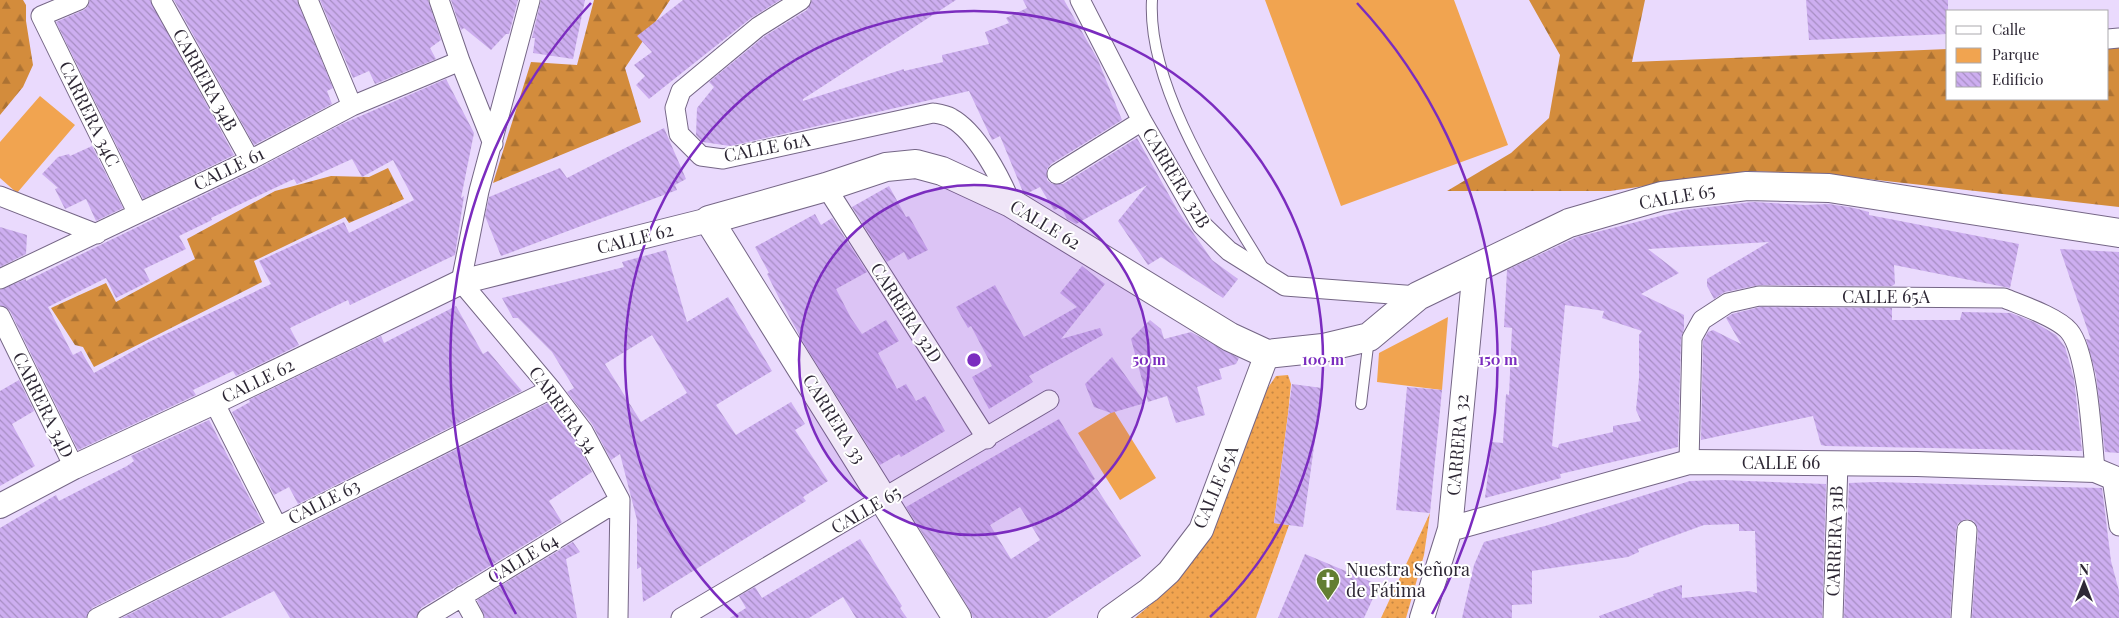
<svg xmlns="http://www.w3.org/2000/svg" width="2119" height="618" font-family="'Playfair Display',serif">
<style>
.grass{fill:url(#grass-dots)}
.forest{fill:url(#forest-firs)}
.green{fill:#f1a450}
.building{fill:url(#building-back-hatch);fill-rule:evenodd}
.lines{fill:none;stroke-linecap:round;stroke-linejoin:round}
.service-casing{stroke:#756686;stroke-width:12}
.minor-casing{stroke:#756686;stroke-width:21}
.tertiary-casing{stroke:#756686;stroke-width:26}
.secondary-casing{stroke:#756686;stroke-width:30}
.service{stroke:#fff;stroke-width:10}
.minor{stroke:#fff;stroke-width:19}
.tertiary{stroke:#fff;stroke-width:24}
.secondary{stroke:#fff;stroke-width:28}
.ring{fill:none;stroke:#7b2cbf;stroke-width:2.5}
.labels{text-anchor:middle;stroke-width:4;stroke-linejoin:round;paint-order:stroke}
.street-label{font-size:18px;fill:#2e2835;stroke:#fff}
.poi-label{font-size:18px;fill:#2e2835;stroke:#fff;text-anchor:start}
.centre{fill:#7b2cbf;stroke:#fff;stroke-width:2.5}
.ring-label{font-size:15px;text-anchor:middle;font-weight:bold;fill:#7b2cbf;stroke:#fff;stroke-width:4;stroke-linejoin:round;paint-order:stroke}
</style>
<defs>
<pattern id="grass-dots" width="8" height="8" patternUnits="userSpaceOnUse" patternTransform="scale(1.25)"><rect width="8" height="8" fill="#f1a450"/><path d="M2 2h.1M6 6h.1" fill="none" stroke="#c48643" stroke-width="1.8" stroke-linecap="round"/></pattern>
<pattern id="forest-firs" width="22" height="20" patternUnits="userSpaceOnUse" patternTransform="scale(1.25)"><rect width="22" height="20" fill="#d38c3c"/><path d="M5 1l3.5 6h-7zM16 11l3.5 6h-7z" fill="#ac7233"/></pattern>
<pattern id="building-back-hatch" width="6" height="6" patternUnits="userSpaceOnUse" patternTransform="scale(1.25)"><rect width="6" height="6" fill="#cdaef0"/><path d="M-1 5l2 2M0 0l6 6M5-1l2 2" fill="none" stroke="#a78ec3"/></pattern>
</defs>
<rect width="100%" height="100%" fill="#eadafd"/>
<path class="grass" d="M1288 375 1291 384 1288 414 1274 523 1289 525 1256 618H1135L1172 586 1214 528 1267 389 1276 376Z
M1430 513 1424 555 1406 618H1381Z"/>
<path class="forest" d="M0 0H23L26 5V21L33 65 23 87 0 115Z
M594 0H670L625 68 641 122 493 183 531 62 577 65Z
M1529 0H1645L1632 62 1948 49V99H2108V43L2119 42V207L1823 174 1749 171 1610 191H1447L1511 153 1549 118 1560 55Z
M388 168 404 199 349 223 345 217 254 261 262 282 94 367 83 347 75 345 51 308 106 283 116 302 195 259 187 239 275 191 331 176 369 177Z"/>
<path class="green" d="M1265 0H1454L1508 145 1341 206Z
M40 96 75 125 17 193 0 178V142Z
M1448 317 1442 390 1377 382 1379 353Z
M1114 411 1156 478 1120 500 1078 433Z"/>
<path class="building" d="M90 0H150L234 155 143 199 56 22 84 10 88 6Z
M174 0H297L333 88 327 91 332 104 254 145Z
M320 0H428L441 40 430 48 436 59 375 84 369 71 353 78Z
M451 0H518L509 34H506L491 50 464 28 461 30Z
M541 0H585L573 59 533 53 535 38H532Z
M683 0H780L751 18 649 99 636 85 645 76 634 65 652 52 637 36Z
M812 0H956L803 99V101L904 69V71L943 62 942 55 989 44 985 32 1009 23 1006 18 1027 8 1023 0H1064L1098 60 1122 120 1051 164 1047 169V180L1052 184H1063L1137 138 1178 211 1212 260 1238 279 1223 298 1161 257 1148 265 1118 221 1147 185 1076 224 1067 219 1061 207 1054 210 1040 187 1026 194 1023 192 1000 136 992 140 969 91 730 146 703 142 696 135 697 108 714 87 709 82 765 36 807 10Z
M1806 0H1948V34L1809 40Z
M446 79 474 133 461 198 464 196 455 255 350 305 348 300 290 328 299 345 236 376 233 371 193 390 196 395 78 450 10 311 0 305V290L26 279V281L255 170 342 124ZM352 159 362 177 393 160 414 200 349 233 344 222 259 261 271 284 149 342 94 373 81 351 73 355 48 307 106 278 116 298 150 281 144 269 186 249 179 236 212 220 211 218 294 179 297 184Z
M664 128 686 179 675 185 677 190 501 256 485 216 489 197 560 168 567 178Z
M92 146 123 208 96 221 86 199 65 209 55 189 58 188 42 174 58 157 69 154 70 156Z
M889 186 906 217 909 216 928 250 908 260 904 252 887 262 852 207Z
M1753 202 1805 205 1829 204 1854 208 1869 212V215L2019 244 2010 288 1894 265 1895 284 1892 286 1759 285 1725 292 1714 299 1707 286V279L1769 242 1648 249 1679 273 1641 294 1684 315V329L1681 338 1678 447 1560 474 1561 478 1485 498 1492 442 1503 443 1506 394 1509 395 1512 328 1504 327 1507 270 1577 237 1684 210ZM1565 305 1604 311 1602 318 1642 331 1639 335V378L1636 410 1641 421 1613 426V432L1559 444 1558 448 1552 446Z
M815 214 821 225 832 218 867 272 836 289 851 318 862 334 886 320 899 341 878 353 897 389 906 384 916 401 925 396 945 431 901 457 899 454 880 465 806 347 778 296 767 274 769 273 755 247Z
M0 227 27 235 26 254 0 267Z
M2060 249 2119 252V453L2105 452 2096 375 2086 339 2091 340Z
M666 250 687 322 728 297 772 371 716 405 736 435 791 402 805 424 795 430 828 481 803 497 806 501 643 602 641 567 637 569V520L620 454 611 460 592 424 567 392 574 388 552 352 518 318H513L502 298 624 267 622 262ZM652 335 687 393 641 422 605 364Z
M1082 266 1105 284 1061 339 1100 328 1103 335 1029 376 1033 382 989 409 972 377 992 366 971 326 968 328 956 307 995 285 1024 337 1077 307 1060 293Z
M456 306 483 354 488 351 522 391 298 504 289 487 274 495 232 412 250 402 249 400 381 336 384 343Z
M1760 307 1892 308V320H1960L1962 312 2011 313 2034 322 2056 335 2065 347 2074 379 2082 451 1826 446 1821 445 1813 416 1701 440 1703 341 1708 332 1713 330 1741 344 1726 318 1732 314Z
M1150 320 1161 329 1164 339 1191 332 1239 358 1236 364 1219 369 1222 379 1197 387 1205 415 1176 423 1167 396 1148 402 1131 339Z
M1112 357 1145 403 1111 413 1094 407 1085 384Z
M19 380 34 411 12 424 35 466 0 486V391Z
M1292 384 1322 388 1303 527 1274 523Z
M1407 387 1442 390 1430 513 1396 510Z
M548 403 574 437 592 472 549 501 562 522 421 608 416 618H290L274 591 221 618H122Z
M1059 419 1095 479 1092 481 1141 556 1047 618H973L970 610 906 507ZM1020 507 1040 540 1011 559 990 525Z
M209 420 262 522 92 608 86 618H0V528L56 495 59 501 127 466 134 461 131 456Z
M1722 480 1826 484 1822 618H1600L1599 616 1654 596 1653 594 1682 585V598L1749 591 1757 593 1755 531H1739V524L1704 525 1638 549 1639 552 1628 557 1532 571V604L1512 605V618H1462L1474 565 1484 542 1545 526 1690 481Z
M1876 482 2102 488 2111 561 2119 591V618H1972L1978 531 1974 521 1967 519 1958 523 1956 529 1950 618H1844L1849 483Z
M860 539 902 606 900 608 907 618H856L843 597 809 618H730L746 608 739 596 755 587 762 598Z
M573 542 580 552 566 559 577 618H485L477 600Z
M1305 554 1379 585 1364 618H1278Z"/>
<g class="lines">
<g class="service-casing">
<path id="service" d="M1152 0C1147 87 1220 196 1264 269
M1361 404 1369 338"/>
</g>
<g class="minor-casing">
<path id="minor" d="M79 0 41 16 137 212
M161 0 250 160
M308 0 352 106
M439 0 460 61 493 144
M530 0 479 191 461 282 551 389 583 431 620 500 618 618
M801 0 758 27 681 91 675 108 679 134 701 156 723 159 933 113C939 114 946 115 951 118 977 132 1000 177 1011 203
M1080 0 1142 121 1202 225 1229 251 1285 286 1418 296
M2108 39 2119 38
M1057 174 1142 121
M826 187 987 439
M0 196 97 234
M0 279 250 160 352 106 460 61
M0 316 74 467
M214 402 277 526
M1689 462 1692 338 1702 320 1728 303 1759 296 2004 298C2021 305 2057 317 2069 331 2088 353 2092 440 2095 470
M2112 478 2119 526
M462 596 474 618
M97 618 551 389
M427 618 620 500
M681 618 1049 400
M1833 618 1838 463
M1961 618 1967 530"/>
</g>
<g class="tertiary-casing">
<path id="tertiary" d="M0 506 74 467 214 402 461 282 709 220
M1450 529 1689 462 1917 464 2095 470 2119 480
M1110 618 1149 590 1169 572 1201 530 1267 354
M1422 618 1450 529 1475 268"/>
</g>
<g class="secondary-casing">
<path id="secondary" d="M957 618 709 220 826 187 886 167 916 164 942 171 1011 203 1230 337 1267 354 1323 348 1369 337 1418 296 1569 223 1662 196 1747 186 1829 188 2119 233"/>
</g>
<use href="#service" class="service"/>
<use href="#minor" class="minor"/>
<use href="#tertiary" class="tertiary"/>
<use href="#secondary" class="secondary"/>
</g>
<circle cx="974" cy="360" r="175" fill="#7b2cbf" fill-opacity=".12"/>
<g class="ring">
<circle cx="974" cy="360" r="175"/>
<path d="M738 617A349 349 0 1 1 1210 617"/>
<path d="M516 614A524 524 0 0 1 591 3M1357 3A524 524 0 0 1 1432 614"/>
</g>
<defs>
<g id="church-pin" transform="scale(1.25)"><path d="M0 17L-7.5 6A9.5 9.5 0 1 1 7.5 6Z" fill="#637e32" stroke="#fff"/><path d="M-1.2-6h2.4v3.5h3.3v2.4h-3.3V6h-2.4V-.1h-3.3v-2.4h3.3Z" fill="#fff"/></g>
</defs>
<g fill-rule="evenodd">
<use href="#church-pin" x="1328" y="580"/>
</g>
<g class="labels">
<g class="street-label">
<text transform="translate(205 80) rotate(61)" y="6">CARRERA 34B</text>
<text transform="translate(89 114) rotate(64)" y="6">CARRERA 34C</text>
<text transform="translate(767 148) rotate(-11)" y="6">CALLE 61A</text>
<text transform="translate(229 169) rotate(-26)" y="6">CALLE 61</text>
<text transform="translate(1176 178) rotate(59)" y="6">CARRERA 32B</text>
<text transform="translate(1677 197) rotate(-10)" y="6">CALLE 65</text>
<text transform="translate(1045 225) rotate(31)" y="6">CALLE 62</text>
<text transform="translate(635 239) rotate(-14)" y="6">CALLE 62</text>
<text x="1886" y="303">CALLE 65A</text>
<text transform="translate(906 313) rotate(57)" y="6">CARRERA 32D</text>
<text transform="translate(258 381) rotate(-26)" y="6">CALLE 62</text>
<text transform="translate(43 405) rotate(64)" y="6">CARRERA 34D</text>
<text transform="translate(563 410) rotate(54)" y="6">CARRERA 34</text>
<text transform="translate(834 419) rotate(58)" y="6">CARRERA 33</text>
<text transform="translate(1458 445) rotate(-85)" y="6">CARRERA 32</text>
<text x="1781" y="469">CALLE 66</text>
<text transform="translate(1216 487) rotate(-67)" y="6">CALLE 65A</text>
<text transform="translate(324 502) rotate(-27)" y="6">CALLE 63</text>
<text transform="translate(866 510) rotate(-30)" y="6">CALLE 65</text>
<text transform="translate(1835 541) rotate(-88)" y="6">CARRERA 31B</text>
<text transform="translate(523 559) rotate(-31)" y="6">CALLE 64</text>
</g>
<g class="poi-label">
<text x="1346" y="576">Nuestra Señora<tspan x="1346" dy="21">de Fátima</tspan></text>
</g>
</g>
<circle cx="974" cy="360" r="8" class="centre"/>
<g class="ring-label">
<text x="1149" y="365">50 m</text>
<text x="1323" y="365">100 m</text>
<text x="1498" y="365">150 m</text>
</g>
<rect x="1946" y="10" width="162" height="90" fill="#ffffff" stroke="#aba9ae"/>
<rect x="1956" y="26" width="25" height="8" fill="#ffffff" stroke="#aba9ae"/>
<text x="1992" y="35" font-size="15" fill="#2e2835">Calle</text>
<rect x="1956" y="48" width="25" height="15" fill="#f1a450" stroke="#aba9ae"/>
<text x="1992" y="60" font-size="15" fill="#2e2835">Parque</text>
<rect x="1956" y="72" width="25" height="15" fill="url(#building-back-hatch)" stroke="#aba9ae"/>
<text x="1992" y="85" font-size="15" fill="#2e2835">Edificio</text>
<g transform="translate(2084 583)" stroke="#ffffff" stroke-width="4" paint-order="stroke">
<path d="M0-4L9 19L0 12L-9 19Z" fill="#2e2835"/>
<text y="-8" font-size="14" font-weight="bold" text-anchor="middle" fill="#2e2835">N</text>
</g>
</svg>
